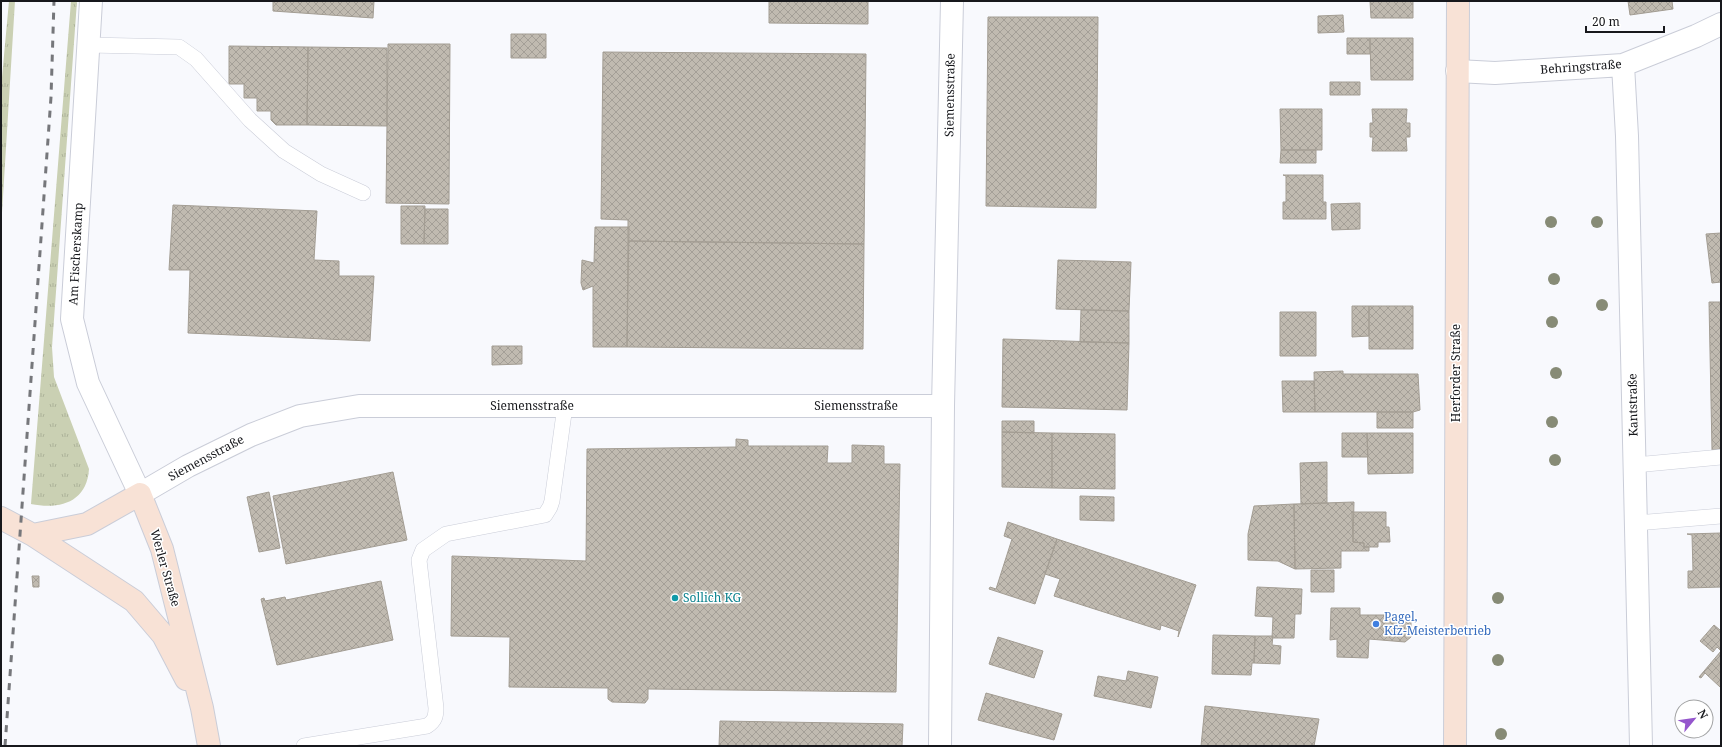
<svg xmlns="http://www.w3.org/2000/svg" width="1722" height="747" font-family="'Noto Serif',serif">
<style>
.grass{fill:url(#grass-tufts)}
.building{fill:url(#building-cross-hatch);stroke:#a39d93}
.lines{fill:none;stroke-linecap:round;stroke-linejoin:round}
.lane-casing{stroke:#cacdd8;stroke-width:16}
.street-casing{stroke:#cacdd8;stroke-width:24}
.secondary-casing{stroke:#cacdd8;stroke-width:24}
.lane{stroke:#fff;stroke-width:15}
.street{stroke:#fff;stroke-width:22}
.secondary{stroke:#f8e2d6;stroke-width:22}
.rail{stroke:#76777b;stroke-width:3;stroke-dasharray:7 7;stroke-linecap:butt}
.tree{fill:#878b76}
.culture-dot{fill:#0f9aa8;stroke:#fff;stroke-width:1.5}
.shop-dot{fill:#3f7fe0;stroke:#fff;stroke-width:1.5}
.labels{text-anchor:middle;stroke-width:3;stroke-linejoin:round;paint-order:stroke}
.street-label{font-size:12px;fill:#17181c;stroke:#fff}
.culture-label{font-size:12px;fill:#0d838f;stroke:#fff;text-anchor:start}
.shop-label{font-size:12px;fill:#366cbe;stroke:#fff;text-anchor:start}
</style>
<defs>
<pattern id="grass-tufts" width="24" height="20" patternUnits="userSpaceOnUse"><rect width="24" height="20" fill="#cad0b3"/><path d="M3 7l-1-3M5 7V3M7 7l1-3M15 17l-1-3M17 17v-4M19 17l1-3" fill="none" stroke="#adb299"/></pattern>
<pattern id="building-cross-hatch" width="8" height="8" patternUnits="userSpaceOnUse"><rect width="8" height="8" fill="#c0bab0"/><path d="M0 0l8 8M0 8l8-8" fill="none" stroke="#a49f97"/></pattern>
</defs>
<rect width="100%" height="100%" fill="#f8f9fd"/>
<path class="grass" d="M9 1H15L1 229V88Z
M71 1H77L52 347 54 377 89 469C87 502 60 510 31 504Z"/>
<path class="building" d="M273 1H374L373 18 273 11Z
M769 1H868V24L769 23Z
M1370 1H1413V18H1371Z
M1628 1H1672L1673 9 1630 15Z
M1343 15 1344 32 1318 33V16Z
M988 17H1098L1096 208 986 206Z
M511 34H546V58H511Z
M1347 38H1370V54H1347Z
M1370 38H1413V80H1371Z
M388 44H450L449 204 386 203Z
M229 46 308 47 307 125H276L271 120V111H257V98H244V84H229Z
M308 47 387 48V126L307 125Z
M603 52 866 54 864 244 628 241V220L601 219Z
M1330 82H1360V95H1330Z
M1280 109H1322V150H1281Z
M1372 109H1407L1406 123H1410V137H1406L1407 151H1372L1373 137H1370V123H1373Z
M1281 150H1316V163H1280Z
M1283 175H1323V202H1326V219H1283V202H1286V176Z
M1360 203V229L1332 230 1331 204Z
M173 205 317 211 314 260 339 261V276H374L370 341 188 333 190 270H169Z
M401 206H425L424 244H401Z
M425 209H448V244H424Z
M595 227H629L627 347H593V286L583 290 581 283 582 260 594 263Z
M1721 233V282L1712 283 1706 234Z
M628 241 864 244 863 349 627 347Z
M1058 260 1131 262 1129 311 1056 309Z
M1709 302H1721V449L1712 450Z
M1352 306H1369V336L1352 337Z
M1369 306H1413V349H1369Z
M1081 310 1129 311V343L1080 342Z
M1280 312H1316V356H1280Z
M1003 339 1129 343 1127 410 1002 407Z
M492 346H522V364L492 365Z
M1343 371V374H1418L1420 410 1413 412H1315L1314 372Z
M1282 381H1314L1315 412H1283Z
M1377 412H1413V428H1377Z
M1002 421H1034V433L1002 432Z
M1002 432 1052 433V488L1002 487Z
M1052 433 1115 434V489L1052 488Z
M1342 433H1367L1368 457H1342Z
M1367 433H1413V473L1368 474Z
M736 439 748 440V446H828L827 463H852V445L884 446V464H900L896 692 648 689V699L645 703 612 702 608 699V688L509 687 510 637 451 636 452 556 586 561 587 449 736 447Z
M1327 462V503L1301 504 1300 463Z
M393 472 407 540 286 564 273 496Z
M269 492 280 548 259 552 247 497Z
M1080 496 1114 497V521L1080 520Z
M1354 502 1353 542 1364 543V547H1369V551H1341V568L1295 569 1294 504Z
M1294 504 1295 569 1278 561 1248 560V534L1254 506Z
M1352 512H1386V527H1389L1390 542H1378V547H1364V543L1353 542Z
M1008 522 1057 539 1035 604 989 589 990 587 996 589 1012 539 1004 536Z
M1721 533V587L1688 588V571H1693L1692 535 1687 534Z
M1057 539 1196 585 1178 637 1179 631 1161 625 1160 630 1054 596 1060 579 1045 574Z
M1311 570H1334V592H1311Z
M32 576H39V587H33Z
M381 581 393 640 277 665 261 599 264 598 265 601 285 597 286 600Z
M1257 587 1302 589 1301 614H1295L1294 638H1272L1273 617 1255 616Z
M1331 608H1360V615H1406L1411 620V637L1405 642 1369 639 1368 658 1337 657V639L1330 640Z
M1714 625 1720 630 1721 628V651L1717 647 1713 652 1700 641Z
M1213 635 1255 636 1254 663H1252L1251 675 1212 674Z
M1255 636H1273L1272 645 1281 646 1280 664 1254 663Z
M998 637 1043 651 1034 678 989 664Z
M1721 651V686L1720 687 1705 673 1701 678 1699 677Z
M1128 671 1158 677 1151 708 1094 696 1098 676 1126 681Z
M986 693 1062 714 1054 740 978 720Z
M1205 706 1319 719 1314 746H1201Z
M720 721 903 724 902 746H719Z"/>
<g class="lines">
<g class="lane-casing">
<path id="lane" d="M89 45 179 47 196 59 250 120 284 151 321 174 363 193
M1635 465 1721 457
M1636 523 1721 516
M304 746 427 726C435 721 436 716 436 708L419 560 423 550 446 534 545 515 550 507 552 501 565 406"/>
</g>
<g class="street-casing">
<path id="street" d="M91 1 72 319 88 383 140 494 188 466 251 435 300 416 359 406H943
M1623 65 1627 136 1641 746
M1457 71 1495 73 1623 65 1696 36 1721 24
M940 746 943 406 952 1"/>
</g>
<g class="secondary-casing">
<path id="secondary" d="M1 518 33 535 134 601 163 635 186 679
M33 535 87 524 140 494 162 549 202 708 209 746
M1455 746 1458 1"/>
</g>
<use href="#lane" class="lane"/>
<use href="#street" class="street"/>
<use href="#secondary" class="secondary"/>
<path class="rail" d="M5 746 51 97 54 1"/>
</g>
<g class="tree">
<circle cx="1551" cy="222" r="6"/>
<circle cx="1597" cy="222" r="6"/>
<circle cx="1554" cy="279" r="6"/>
<circle cx="1602" cy="305" r="6"/>
<circle cx="1552" cy="322" r="6"/>
<circle cx="1556" cy="373" r="6"/>
<circle cx="1552" cy="422" r="6"/>
<circle cx="1555" cy="460" r="6"/>
<circle cx="1498" cy="598" r="6"/>
<circle cx="1498" cy="660" r="6"/>
<circle cx="1501" cy="734" r="6"/>
</g>
<circle class="culture-dot" cx="675" cy="598" r="4"/>
<circle class="shop-dot" cx="1376" cy="624" r="4"/>
<g class="labels">
<g class="street-label">
<text transform="translate(1581 67) rotate(-4)" y="4">Behringstraße</text>
<text transform="translate(950 95) rotate(-89)" y="4">Siemensstraße</text>
<text transform="translate(76 254) rotate(-87)" y="4">Am Fischerskamp</text>
<text transform="translate(1456 373) rotate(-90)" y="4">Herforder Straße</text>
<text transform="translate(1633 405) rotate(-91)" y="4">Kantstraße</text>
<text x="532" y="410">Siemensstraße</text>
<text x="856" y="410">Siemensstraße</text>
<text transform="translate(206 458) rotate(-28)" y="4">Siemensstraße</text>
<text transform="translate(165 568) rotate(74)" y="4">Werler Straße</text>
</g>
<g class="culture-label">
<text x="683" y="602">Sollich KG</text>
</g>
<g class="shop-label">
<text x="1384" y="621">Pagel,<tspan x="1384" dy="14">Kfz-Meisterbetrieb</tspan></text>
</g>
</g>
<rect width="1722" height="747" fill="none" stroke="#17181c" stroke-width="4"/>
<g transform="translate(1694 719) rotate(61)"><circle r="19" fill="#ffffff" stroke="#a2a3a4"/>
<path d="M0-3L7 15L0 10L-7 15Z" fill="#9556cd"/>
<text y="-6" font-size="11" font-weight="bold" text-anchor="middle" fill="#17181c">N</text>
</g>
<path d="M1586 26v6h78v-6" fill="none" stroke="#17181c" stroke-width="2"/>
<text x="1592" y="26" font-size="12" fill="#17181c" stroke="#ffffff" stroke-width="3" paint-order="stroke">20 m</text>
</svg>
